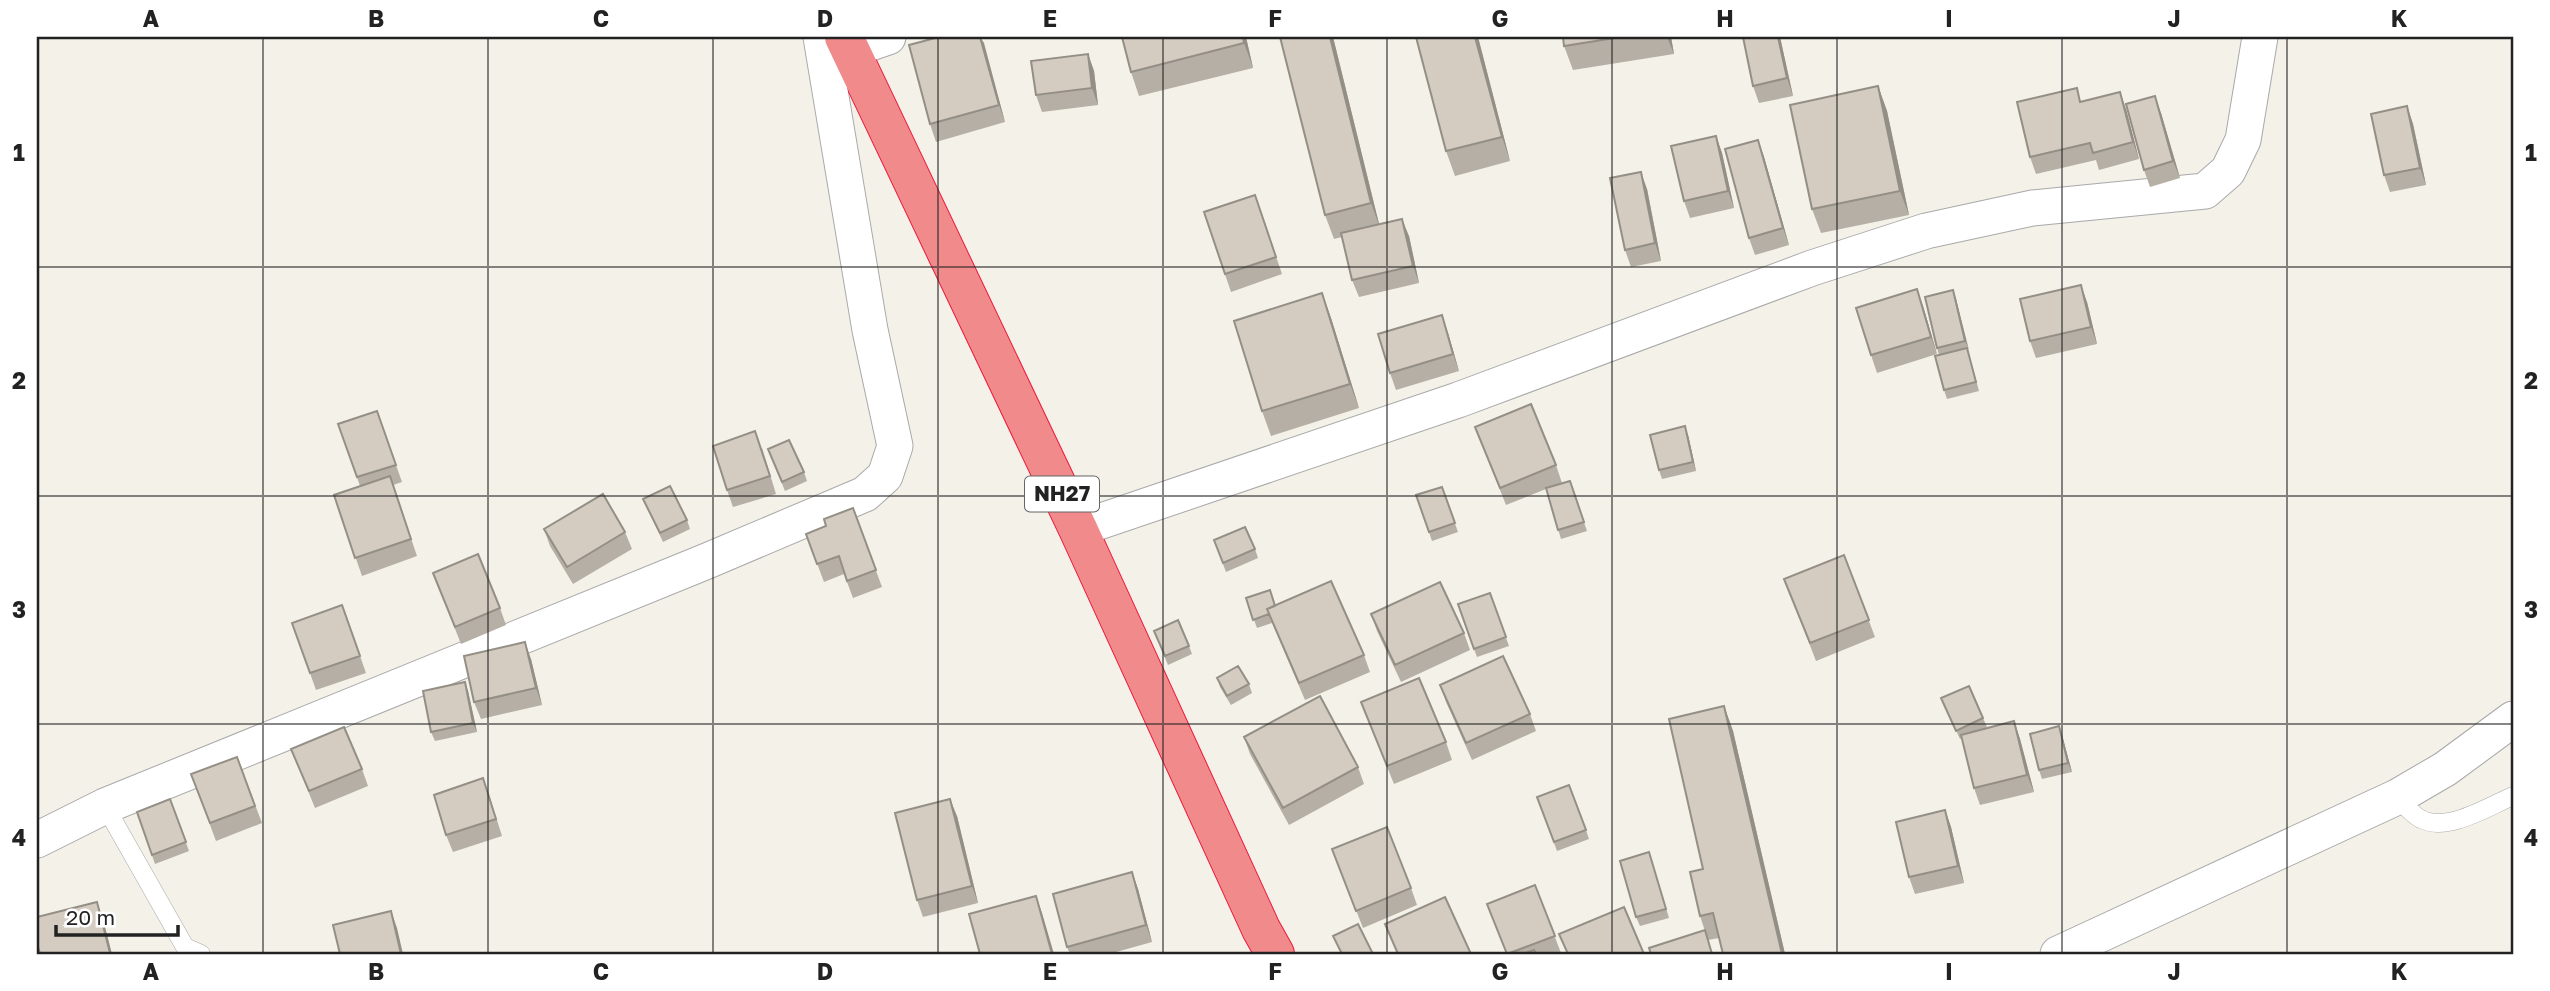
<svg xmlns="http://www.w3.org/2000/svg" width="2550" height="991" font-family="'Golos Text',sans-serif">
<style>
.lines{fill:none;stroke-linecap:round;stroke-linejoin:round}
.lane-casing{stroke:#a9a9a9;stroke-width:19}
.street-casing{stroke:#a9a9a9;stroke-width:37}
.highway-casing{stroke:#ed193d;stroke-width:40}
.lane{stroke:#fff;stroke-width:18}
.street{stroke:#fff;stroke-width:35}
.highway{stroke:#f08a8b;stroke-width:38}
.wall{fill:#b6afa5}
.shaded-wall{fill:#948f86}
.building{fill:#d4ccc0;stroke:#948f86;stroke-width:2}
.grid{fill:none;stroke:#222;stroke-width:2;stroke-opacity:0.55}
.labels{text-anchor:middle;stroke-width:6;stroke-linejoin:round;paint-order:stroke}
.shield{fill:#fff;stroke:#646464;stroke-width:2}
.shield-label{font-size:21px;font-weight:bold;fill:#222}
.neatline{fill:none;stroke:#222;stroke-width:2.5}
.grid-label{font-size:23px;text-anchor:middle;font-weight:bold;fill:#222}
</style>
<rect width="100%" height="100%" fill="#f3f1e8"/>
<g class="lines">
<g class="lane-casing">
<path id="lane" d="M2397 797C2404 804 2412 815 2421 819 2447 833 2489 806 2513 796
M105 806 185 947 201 954"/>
</g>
<g class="street-casing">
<path id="street" d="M850 50 888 37
M1078 529 1458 400 1812 268 1926 231 2032 208 2205 191 2228 171 2243 140 2260 37
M37 840 105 806 707 561 865 494 885 476 895 446 870 330 821 37
M2058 954 2397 797 2445 769 2513 719"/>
</g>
<g class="highway-casing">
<path id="highway" d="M844 37 1078 529 1261 929 1275 954"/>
</g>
<use href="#lane" class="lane"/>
<use href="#street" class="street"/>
<use href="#highway" class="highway"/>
</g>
<path class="wall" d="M939 37H981L1005 122 936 142 930 124Z
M1246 37 1253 68 1139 96 1131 72Z
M1333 37 1379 224 1409 236 1419 283 1359 297 1352 280 1342 237 1334 239 1325 215Z
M1416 37H1478L1510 161 1455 176 1446 151Z
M1563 37H1671L1674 54 1573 70 1564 46Z
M1780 37 1793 96 1759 103 1753 86Z
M1088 54 1094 71 1098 105 1042 112 1036 95Z
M1878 86 1887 111 1909 215 1821 233 1812 209Z
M2081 102 2126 109 2139 159 2099 170 2096 160 2036 174 2030 157Z
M2407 106 2413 124 2426 185 2390 192 2384 175Z
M2161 113 2180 178 2150 187 2144 170Z
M1716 136 1722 153 1734 208 1690 218 1684 201Z
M1758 140 1764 157 1789 245 1755 255 1749 238Z
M1647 189 1661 261 1631 267 1625 250Z
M1255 195 1282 274 1231 292 1204 212Z
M1953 290 1956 299 1968 350 1979 391 1947 399 1944 390 1939 355 1937 348Z
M1322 293 1331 318 1359 408 1271 436 1262 411Z
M2087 302 2097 344 2036 358 2030 341Z
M1923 306 1937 354 1877 373 1871 355Z
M1448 333 1459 371 1396 390 1390 373Z
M377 411 402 482 393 485 417 556 362 576 334 495 360 486 338 424Z
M1475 427 1556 465 1562 483 1554 486 1570 481 1587 531 1561 539 1546 489 1506 505Z
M1688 435 1696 471 1662 479 1659 470Z
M762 448 776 494 733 507 727 490Z
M768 449 804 472 807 481 785 491Z
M1442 487 1458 532 1432 541 1416 495Z
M643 499 687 520 690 529 663 542Z
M853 508 882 587 853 598 844 574 824 582 806 534 826 526Z
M544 529 625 532 632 549 573 584 550 546Z
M1214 540 1255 549 1258 558 1226 572Z
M1844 555 1875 637 1816 661 1791 596Z
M433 573 500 608 506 625 461 644Z
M1490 593 1509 646 1477 657 1474 649Z
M1246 598 1276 606 1364 655 1370 672 1305 700 1272 623 1257 628Z
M342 605 366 673 316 690 292 623Z
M1371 614 1464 633 1470 650 1401 682 1377 631Z
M1154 631 1189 646 1192 654 1168 665Z
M531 659 542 705 481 719 474 702Z
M1217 678 1249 684 1252 693 1231 705 1220 687Z
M465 682 468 691 477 732 435 741 431 732Z
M1440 685 1530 714 1536 731 1472 760 1446 702Z
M1941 698 1983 718 1987 727 1981 730 2014 721 2020 739 2034 792 1980 805 1974 788 1962 738 1960 739Z
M1361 702 1446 742 1452 760 1394 784Z
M1724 706 1733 731 1785 954H1723L1719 938 1708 940 1700 916 1703 869Z
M2059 726 2072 772 2042 779 2039 770Z
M1244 737 1358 767 1364 784 1289 825 1250 754Z
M291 749 362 769 368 786 315 808Z
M237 757 262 823 216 841 191 774Z
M489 795 502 836 453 852 446 835Z
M1537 797 1586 830 1589 839 1557 851Z
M170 799 189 851 155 864 137 812Z
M1945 810 1951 827 1964 883 1915 894 1909 877Z
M957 816 978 903 923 917 917 900Z
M1332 849 1411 888 1417 905 1363 928Z
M1652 861 1669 918 1640 926 1636 917Z
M1132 872 1138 889 1152 942 1109 954H1070L1067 947Z
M1535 885 1561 953 1506 954Z"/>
<path class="shaded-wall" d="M980 37 984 43 1005 122 999 105Z
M1243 37H1246L1253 68 1244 43Z
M1330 37H1333L1380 228 1371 203Z
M1475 37H1478L1510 161 1502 137Z
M1667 37H1671L1674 54Z
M1778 37H1780L1793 96 1787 78Z
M1088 54 1094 71 1098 105 1092 88Z
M1878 86 1887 111 1909 215 1900 191Z
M2120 92 2126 109 2139 159 2133 142Z
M2155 96 2161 113 2180 178 2173 161Z
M2407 106 2413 124 2426 185 2420 168Z
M1716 136 1722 153 1734 208 1728 191Z
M1758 140 1764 157 1789 245 1783 228Z
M1641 172 1647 189 1661 261 1655 243Z
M1402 219 1409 236 1419 283 1413 266Z
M2081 285 2087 302 2097 344 2091 327Z
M1917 289 1923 306 1937 354 1931 337Z
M1953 290 1956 299 1969 350 1965 341Z
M1322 293 1331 318 1359 408 1350 384Z
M1442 315 1448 333 1459 371 1453 354Z
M1685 426 1688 435 1696 471 1693 462Z
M525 642 531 659 542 705 536 688Z
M465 682 468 691 477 732 473 723Z
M1724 706 1733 731 1785 954H1782Z
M2014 721 2020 739 2034 792 2027 775Z
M2059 726 2062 735 2072 772 2068 763Z
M950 799 957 816 978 903 972 886Z
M1945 810 1951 827 1964 883 1958 866Z
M1132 872 1138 889 1152 942 1146 925Z
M1036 896 1042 913 1054 954H1052Z
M97 902 103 919 112 954 110 953Z
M391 911 397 928 403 954H401Z"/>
<path class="building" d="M939 37H980L999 105 930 124 909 45Z
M1122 37H1243L1244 43 1131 72Z
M1280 37H1330L1371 203 1325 215Z
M1416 37H1475L1502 137 1446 151Z
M1563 37H1621L1564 46Z
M1743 37H1778L1787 78 1753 86Z
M1088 54 1092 88 1036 95 1031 61Z
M1878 86 1900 191 1812 209 1790 105Z
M2077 88 2080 102 2120 92 2133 142 2093 153 2090 143 2030 157 2017 102Z
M2155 96 2173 161 2144 170 2126 104Z
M2407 106 2420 168 2384 175 2371 114Z
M1716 136 1728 191 1684 201 1671 146Z
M1758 140 1783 228 1749 238 1725 149Z
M1641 172 1655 243 1625 250 1610 178Z
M1255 195 1276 257 1225 274 1204 212Z
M1402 219 1413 266 1352 280 1341 233Z
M2081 285 2091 327 2030 341 2020 299Z
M1917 289 1931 337 1871 355 1856 308Z
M1953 290 1965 341 1937 348 1925 297Z
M1322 293 1350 384 1262 411 1234 321Z
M1442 315 1453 354 1390 373 1378 334Z
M1967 348 1976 382 1944 390 1935 356Z
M1531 404 1556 465 1500 488 1475 427Z
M377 411 396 465 357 477 338 424Z
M1685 426 1693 462 1659 470 1650 435Z
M755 431 770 476 727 490 713 446Z
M789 440 804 472 782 482 768 449Z
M390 476 411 539 355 558 334 495Z
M1570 481 1584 522 1558 530 1546 488Z
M670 486 687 520 660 533 643 499Z
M1442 487 1455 523 1429 532 1416 495Z
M603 494 625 532 567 567 544 529Z
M853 508 876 570 847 581 839 556 817 564 806 534 826 526 824 519Z
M1245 527 1255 549 1223 563 1214 540Z
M478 554 500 608 455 627 433 573Z
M1844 555 1869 620 1810 643 1784 579Z
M1331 581 1364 655 1299 683 1267 609Z
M1440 582 1464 633 1395 665 1371 614Z
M1270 590 1275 606 1267 609 1269 614 1253 620 1246 598Z
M1490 593 1506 637 1474 649 1458 604Z
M342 605 360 656 310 673 292 623Z
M1178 620 1189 646 1165 656 1154 631Z
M525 642 536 688 474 702 464 656Z
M1503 656 1530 714 1466 743 1440 685Z
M1238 666 1249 684 1227 696 1217 678Z
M1419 678 1446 742 1387 766 1361 702Z
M465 682 473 723 431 732 423 691Z
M1969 686 1983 718 1956 731 1941 698Z
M1320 696 1358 767 1283 808 1244 737Z
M1724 706 1782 954H1723L1713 913 1700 916 1690 872 1703 869 1669 719Z
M2014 721 2027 775 1974 788 1961 735Z
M2059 726 2068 763 2039 770 2030 734Z
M344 727 362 769 309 791 291 749Z
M237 757 255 806 210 823 191 774Z
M483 778 496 819 446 835 434 795Z
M1569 785 1586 830 1554 842 1537 797Z
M170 799 186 842 152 855 137 812Z
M950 799 972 886 917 900 895 813Z
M1945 810 1958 866 1909 877 1896 822Z
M1387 827 1411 888 1356 911 1332 849Z
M1649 852 1666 909 1636 917 1620 861Z
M1132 872 1146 925 1067 947 1053 894Z
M1535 885 1555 936 1507 954 1487 904Z
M1036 896 1052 954H980L969 914Z
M1445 897 1471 954H1398L1385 924Z
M97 902 110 953 106 954H40L37 943V917Z
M1624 907 1644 954H1568L1559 934Z
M391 911 401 954H340L333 925Z
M1358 924 1373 954H1342L1333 936Z
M1705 930 1712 954H1651L1649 948Z
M1534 950 1536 954H1523Z"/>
<path class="grid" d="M263 37V954M488 37V954M713 37V954M938 37V954M1163 37V954M1387 37V954M1612 37V954M1837 37V954M2062 37V954M2287 37V954M37 267H2513M37 496H2513M37 724H2513"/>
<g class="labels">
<rect class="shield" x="1025" y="476.5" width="74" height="35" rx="5"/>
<g class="shield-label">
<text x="1062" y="501">NH27</text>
</g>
</g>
<rect width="2550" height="991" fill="none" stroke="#ffffff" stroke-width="77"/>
<path d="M56 925v10h122v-10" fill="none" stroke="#222222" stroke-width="3.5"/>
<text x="66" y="925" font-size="21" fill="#222222" stroke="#ffffff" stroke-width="5" paint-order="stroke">20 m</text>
<rect x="38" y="38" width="2474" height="915" class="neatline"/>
<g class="grid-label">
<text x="151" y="27">A</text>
<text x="376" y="27">B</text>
<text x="601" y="27">C</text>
<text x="825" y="27">D</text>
<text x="1050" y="27">E</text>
<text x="1275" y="27">F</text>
<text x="1500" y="27">G</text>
<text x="1725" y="27">H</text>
<text x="1949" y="27">I</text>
<text x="2174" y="27">J</text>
<text x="2399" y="27">K</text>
<text x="19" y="161">1</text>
<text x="2531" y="161">1</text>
<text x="19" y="389">2</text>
<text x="2531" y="389">2</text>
<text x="19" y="618">3</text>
<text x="2531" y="618">3</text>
<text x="19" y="846">4</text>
<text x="2531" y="846">4</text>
<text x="151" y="980">A</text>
<text x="376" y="980">B</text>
<text x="601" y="980">C</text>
<text x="825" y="980">D</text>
<text x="1050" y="980">E</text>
<text x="1275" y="980">F</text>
<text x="1500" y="980">G</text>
<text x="1725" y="980">H</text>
<text x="1949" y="980">I</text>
<text x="2174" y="980">J</text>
<text x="2399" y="980">K</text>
</g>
</svg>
